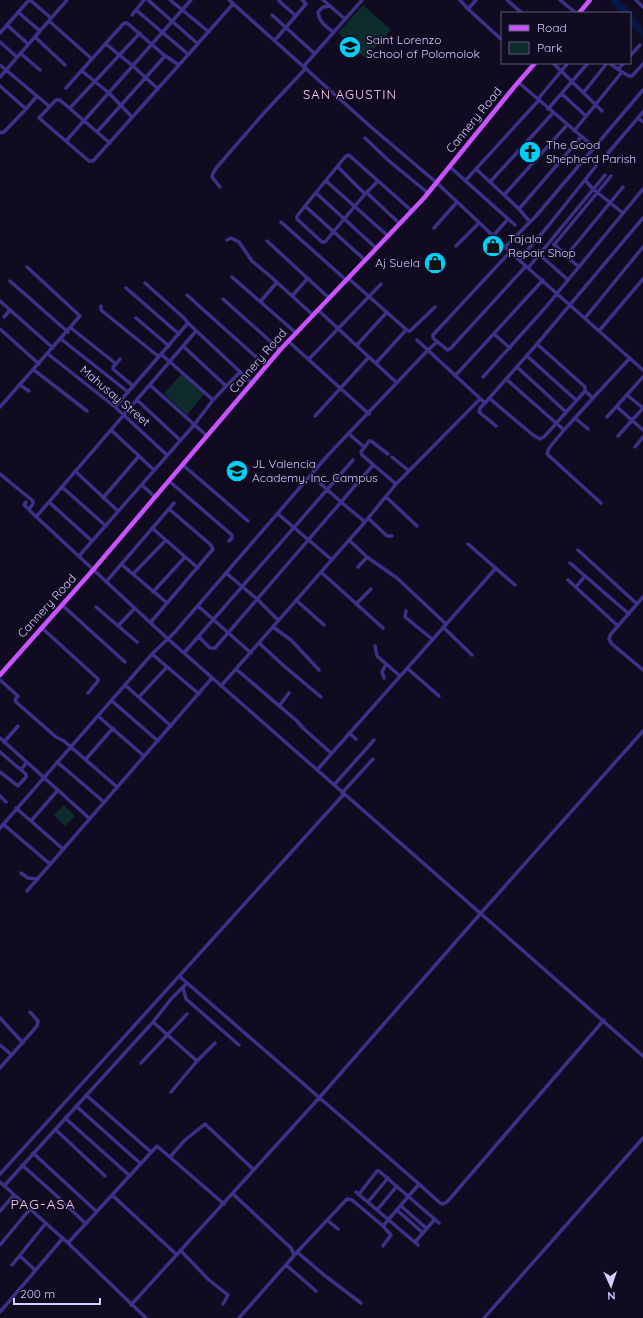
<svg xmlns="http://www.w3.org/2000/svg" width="643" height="1318" font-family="Quicksand,sans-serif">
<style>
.green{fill:#0e2c2d}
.water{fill:#051742}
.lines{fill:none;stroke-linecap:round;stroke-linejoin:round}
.minor{stroke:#3a3286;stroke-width:3.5}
.major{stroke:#c954ff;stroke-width:4.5}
.labels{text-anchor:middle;stroke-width:3;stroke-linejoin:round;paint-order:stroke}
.poi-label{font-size:12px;fill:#d5cdff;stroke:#110b22;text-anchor:start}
.street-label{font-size:12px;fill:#d5cdff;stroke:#110b22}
.neighbourhood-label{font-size:13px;letter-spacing:1px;fill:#ffcfeb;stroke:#110b22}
.quarter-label{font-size:14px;letter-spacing:1px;fill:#ffcfeb;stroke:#110b22}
</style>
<rect width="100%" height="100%" fill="#110b22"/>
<path class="green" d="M363 5 391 30 365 58 338 33Z
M181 374 204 394 187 415 164 394Z
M64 805 75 816 65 826 54 815Z"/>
<path class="water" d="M610 0H619C630 9 643 23 643 37L630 25V13H620Z"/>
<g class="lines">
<path class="minor" d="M30 0 51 18
M148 0 198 44
M170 0 209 32
M229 0 371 127 437 183 519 260 643 370
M323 0 345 19
M460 0 468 9
M476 0 468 9 502 40
M507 0 522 13
M560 0 576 13
M636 0 643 7
M279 1 296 16
M330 6 323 7 318 12C319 22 326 26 333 32
M136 10 144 0
M18 12 40 31
M132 15 136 10 188 54
M272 15 314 53
M49 21 92 59
M7 25 28 44
M0 33 29 0
M35 37 65 65
M275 40 306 4 302 0
M0 42 17 57
M106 44 133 66 158 89
M20 53 40 70
M165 56 97 132 60 100H56L39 118 89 161H93L179 65
M630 56 640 45
M553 63 602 111
M0 65 37 96 26 109 0 86
M304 66 362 0
M618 69 624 63
M82 71 109 93 132 117
M622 72 629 76H632L643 64
M0 77 67 0
M518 82 594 147
M66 88 124 23H127L164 55 179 65 233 4
M584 92 607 63
M562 94 586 116
M37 96 49 106
M538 99 568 63
M70 108 140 33
M548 109 588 63
M638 118 643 122
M574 131 622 72 609 63
M0 132 2 133 5 131 26 109
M97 132 110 143
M365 138 389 161 428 193
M66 141 191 0
M608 153 643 112
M338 167 365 194
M450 167 515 225
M476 169 504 195
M585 180 593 189 623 213
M326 181 388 236
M465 181 539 100
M490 182 553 113
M220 187 212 177 213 173 217 167 263 114 306 68
M316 193 376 248
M367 193 400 224
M305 206 297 216V219L322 242H325L365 194 378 181
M519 209 581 137
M281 222 346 280
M530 222 519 209 504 195 567 125
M434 228 457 202
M493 236 508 219
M227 240 231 238 239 242 252 261 270 276 313 315
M267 241 329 298
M554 244 566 256
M554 245 611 176
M456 246 479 223
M505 247 536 216 643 90
M510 252 433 335V338L445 348 448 350 451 348 526 266
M540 255 568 280
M365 260 305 206 345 157 348 155 350 156 412 211
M519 260 549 225 596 166
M579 267 566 256 623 187
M528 268 605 175
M232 277 296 333
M348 278 408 331H410L435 307
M10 281 68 332
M145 283 184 318 188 323
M126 288 179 334
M187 295 266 366
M292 296 308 278
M223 299 280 350
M0 301 53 348
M261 301 277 282
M101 306V310L159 357
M318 310 397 383
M4 317 10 310
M136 318 169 346
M585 318 643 247
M71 328 115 363 116 364 113 367V369L133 386
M0 329 39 364
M599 331 643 279
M494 334 510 348
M61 339 128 392
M417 340 485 403 537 344 643 218
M288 341 369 414
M357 345 387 312
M183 346 226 386
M48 354 115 407 167 455
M161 354 213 400
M527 356 576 400
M309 359 381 284
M376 363 406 330
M116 364 120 359
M517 367 566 412
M34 370 87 411
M455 376 543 280
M483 377 545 308 643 189
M506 379 564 430 549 448 547 454 601 503
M20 385 29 391
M150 385 207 436
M585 391 593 398 630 358
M627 395 643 408
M489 398 533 435 540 439 544 437 585 391V387L583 385 537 344
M137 400 180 440
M485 403 480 408 479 412 496 426
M0 407 80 316 27 267
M115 407 188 323 252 383
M617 407 643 430
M315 416 369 357
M607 417 643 377
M575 418 588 429
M111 430 154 470
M564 430 593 398
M349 434 364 447
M618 436 643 408
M635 447 643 437
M388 454 371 441H369L361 452 362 455 396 484
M392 457 409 471
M183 465 248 521
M75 471 118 511
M0 474 33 501V504L29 509 30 511 168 639 643 1056
M169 481 232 535V538L229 541
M142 485 155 497
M62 487 106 526
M386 497 417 526
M103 498 139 456
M26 502 24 505 29 509
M49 502 92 541
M278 514 331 559
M36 517 196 331
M368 518 387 536H392
M365 522 341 502 373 465
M152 528 198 568
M349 540 367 557 397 578 446 624
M468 544 515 585
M578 550 637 604 643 597
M79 556 194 425 213 400 240 372
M570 563 629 614
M121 564 167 603
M358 567 367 557
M321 572 383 628
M226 573 257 599 278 620
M133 574 166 540
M568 580 618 626
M106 582 174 503
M576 587 585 576
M153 592 185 557
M296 600 324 625
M356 604 371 589
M637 604 611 634 609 639 612 644 643 670
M62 605 125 662
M198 606 251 653
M96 607 137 642
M406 611 405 617 432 639
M151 622 213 549 211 545 169 509
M118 626 135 608
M273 627 291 640 319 670
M443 627 472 655
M42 628 98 679V681L88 693
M199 637 210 648H215L341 502 311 475
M259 643 284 666 321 697
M375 646 377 656 400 676
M184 653 353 460
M152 654 199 694
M407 668 439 696
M236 669 297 721 303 728 331 753
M384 678 382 672 386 664
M0 680 18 696 15 700 16 702 56 737 64 741 117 787
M125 685 171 726
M221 686 365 522 396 484 480 399
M139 697 167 667
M112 701 158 741
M279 706 289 693
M98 716 144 756
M349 733 356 739
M0 738 89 818
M4 742 18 726
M0 752 21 770
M86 759 113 728
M57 762 104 802
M317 770 496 568
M0 772 18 786 26 777V774L21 770 27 762
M334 785 374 740
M342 793 373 759
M0 796 6 802
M16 808 63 849
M31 821 58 790
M3 824 50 864
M0 828 152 654 175 632 328 455 428 350 437 342
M21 873 28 878 38 879
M27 891 212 678
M179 976 419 1184
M183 988 186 999 239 1045
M0 1018 23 1043
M153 1022 197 1061 215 1043
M0 1045 12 1055
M141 1063 187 1014
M0 1068 37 1026 38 1021 30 1012
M171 1092 197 1061
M86 1095 151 1152
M76 1106 141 1164
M65 1118 130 1176
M55 1129 105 1176
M33 1153 96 1211
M170 1157 185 1140 205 1124 254 1170
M22 1165 59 1198 86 1224
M0 1174 344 794
M0 1182 68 1243 146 1318
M4 1186 153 1022 171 999 187 983
M356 1192 418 1245
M233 1194 291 1248 294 1255
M359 1194 377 1171H379L439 1223
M112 1195 177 1255
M368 1202 388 1178
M401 1206 426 1228
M377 1210 397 1186
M397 1210 423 1233
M0 1211 14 1195
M327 1220 338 1229
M415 1242 435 1219
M68 1243 157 1146 224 1204
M0 1245 30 1209
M383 1246 391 1235 383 1226
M181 1251 209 1280 228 1295 223 1304
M297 1252 324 1275 361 1303
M20 1256 35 1270
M12 1265 46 1223
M286 1265 316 1291
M131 1305 319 1098 481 913 643 731
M0 1312 63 1238
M239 1318 299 1250 347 1199 352 1200 383 1226 419 1184 440 1203 443 1204 447 1202 604 1020
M484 1318 643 1138"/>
<path class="major" d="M579 13 590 0
M0 675 93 570 280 350 424 198 515 86 535 63"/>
</g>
<defs>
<g id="school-disc" transform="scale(1.15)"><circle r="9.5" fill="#00d0f8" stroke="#110b22"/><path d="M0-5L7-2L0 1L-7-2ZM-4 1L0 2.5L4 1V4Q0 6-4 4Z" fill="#111"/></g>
<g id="church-disc" transform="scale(1.15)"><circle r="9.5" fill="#00d0f8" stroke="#110b22"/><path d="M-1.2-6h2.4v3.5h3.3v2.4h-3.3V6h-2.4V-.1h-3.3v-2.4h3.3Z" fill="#111"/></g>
<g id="shop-disc" transform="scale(1.15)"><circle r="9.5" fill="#00d0f8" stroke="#110b22"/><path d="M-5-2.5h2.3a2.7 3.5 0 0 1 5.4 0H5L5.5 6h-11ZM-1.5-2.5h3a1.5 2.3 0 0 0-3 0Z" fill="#111"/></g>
</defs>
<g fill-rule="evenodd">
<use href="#school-disc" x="350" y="47"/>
<use href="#church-disc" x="530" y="152"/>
<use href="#shop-disc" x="493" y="246"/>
<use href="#shop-disc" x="435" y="263"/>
<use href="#school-disc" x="237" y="471"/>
</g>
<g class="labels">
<g class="poi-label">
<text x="366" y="44">Saint Lorenzo<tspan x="366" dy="14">School of Polomolok</tspan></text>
<text x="546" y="149">The Good<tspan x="546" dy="14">Shepherd Parish</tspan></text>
<text x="508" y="243">Tajala<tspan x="508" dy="14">Repair Shop</tspan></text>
<text x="420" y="267" text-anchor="end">Aj Suela</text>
<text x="252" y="468">JL Valencia<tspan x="252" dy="14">Academy, Inc. Campus</tspan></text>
</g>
<g class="street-label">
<text transform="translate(474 120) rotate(-51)" y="4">Cannery Road</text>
<text transform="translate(258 361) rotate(-49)" y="4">Cannery Road</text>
<text transform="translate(115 396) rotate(40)" y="4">Mahusay Street</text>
<text transform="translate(47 606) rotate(-48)" y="4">Cannery Road</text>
</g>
<g class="neighbourhood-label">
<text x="350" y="99">SAN AGUSTIN</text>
</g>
<g class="quarter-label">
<text x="43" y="1209">PAG-ASA</text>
</g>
</g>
<rect x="501" y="12" width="130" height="52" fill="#110b22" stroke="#5f597a"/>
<rect x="509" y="25" width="20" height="6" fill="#c954ff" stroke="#5f597a"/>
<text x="537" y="32" font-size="12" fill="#d5cdff">Road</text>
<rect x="509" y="42" width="20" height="12" fill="#0e2c2d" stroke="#5f597a"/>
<text x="537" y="52" font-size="12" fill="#d5cdff">Park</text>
<g transform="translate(611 1286) rotate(177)" stroke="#110b22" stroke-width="3" paint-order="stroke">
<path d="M0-3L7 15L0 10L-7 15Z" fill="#d5cdff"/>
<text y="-6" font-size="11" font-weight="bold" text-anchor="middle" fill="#d5cdff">N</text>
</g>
<path d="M14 1298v6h86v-6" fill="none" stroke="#d5cdff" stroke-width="2"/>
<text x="20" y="1298" font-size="12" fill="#d5cdff" stroke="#110b22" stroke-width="3" paint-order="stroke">200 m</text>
</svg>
